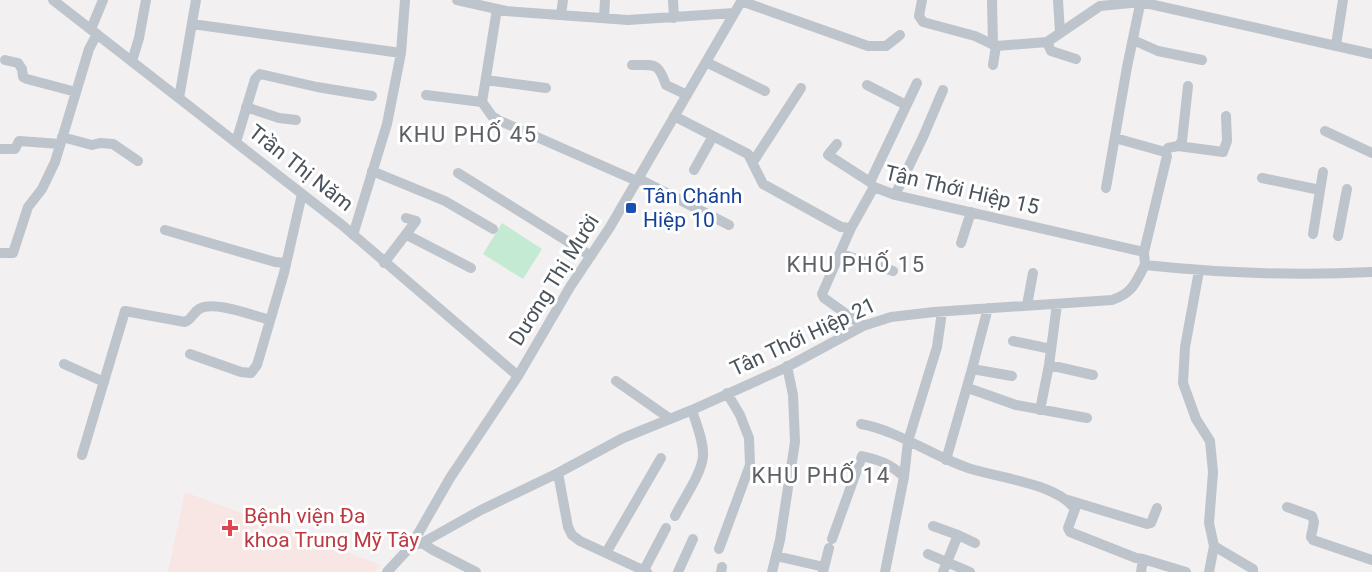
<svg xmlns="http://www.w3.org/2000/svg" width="1372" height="572" font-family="Roboto,sans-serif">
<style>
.medical{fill:#f8e6e4}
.green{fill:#c4ead4}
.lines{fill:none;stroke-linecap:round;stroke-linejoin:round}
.minor{stroke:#bdc4cb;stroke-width:10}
.transit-dot{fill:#1a4fb4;stroke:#fff;stroke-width:2}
.health-dot{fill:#e0444e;stroke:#fff;stroke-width:2}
.labels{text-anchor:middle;stroke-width:6;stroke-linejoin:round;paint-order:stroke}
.street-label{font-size:21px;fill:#4a535b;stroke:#fff}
.transit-label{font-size:21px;fill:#164399;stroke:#fff;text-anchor:start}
.health-label{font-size:21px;fill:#be3a42;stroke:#fff;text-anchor:start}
.neighbourhood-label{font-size:22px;letter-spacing:1.5px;fill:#5d6064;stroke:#fff}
</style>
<rect width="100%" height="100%" fill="#f2f0f0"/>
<path class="medical" d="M185 492 381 565 374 572H168Z"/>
<path class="green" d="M502 223 542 249 523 279 483 254Z"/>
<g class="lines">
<path class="minor" d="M53 0 342 225 518 376
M457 0 506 11 628 20 734 13
M673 0 674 18
M922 0 919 16 923 22 975 36 996 46
M992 0 993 45
M1058 0 1060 33
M741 1 868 46H886L900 35
M561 15 563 0
M604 18 605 0
M192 24 401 53
M91 29 103 0
M1133 40 1158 51 1202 60
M1047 42 1051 51 1076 59
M1336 45 1343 0
M5 60 18 63 22 69 23 77 27 79 76 92
M132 61 139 38 146 0
M706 62 765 91
M632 65C655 65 658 62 666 85L687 95
M993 65 996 46 1047 42 1100 6 1141 2 1372 54
M486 80 546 88
M867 85 906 105
M426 95 482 102 497 9
M179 98 196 0
M482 102 492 116 498 120 637 181
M246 107 279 118 296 120
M674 116 748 154 763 184 841 227 851 228 874 187 895 195 1144 252 1145 265
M1325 131 1372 153
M62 137 92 145 100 143 113 144 138 161
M1115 138 1165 152 1167 156 1144 252
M236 142 255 79 260 74 317 87 372 96
M837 144 828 155 870 182
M1178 146 1182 141 1188 86
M0 149H15L19 141 60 144
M1165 152 1168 148 1178 146 1223 152 1227 141 1226 116
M753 162 801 88
M694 170 713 136
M372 171 445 201 493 229
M458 173 591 256
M1262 178 1320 190
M639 179 729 225
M874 187 870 182 917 83
M1106 188 1127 67 1141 0
M895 195 923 137 943 90
M851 228 822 294 824 298 863 326
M165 230 275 262 286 263
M1313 234 1323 172
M353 235 387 124 401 53 405 0
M407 235 471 268
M1338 236 1347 189
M961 243 971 212
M0 253H13L28 207 42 189 55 162 89 49 97 34
M841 254 893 271
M384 263 416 221 406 218
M1199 271 1185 347 1183 383 1196 419 1210 441 1213 472 1209 523 1214 546 1209 572
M1027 305 1033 273
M1013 341 1051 349
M190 354 241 372 251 373 257 365 284 273 302 194
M64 364 104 382
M1049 365 1093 375
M972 369 988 308
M616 381 669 418
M968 388 1016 405 1087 418
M1040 410 1049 365 1057 304
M861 424C899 431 932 456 968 468 998 478 1056 483 1075 509L1068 528 1070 532 1136 558 1143 559 1141 572
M82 455 125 311 185 322C192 319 193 313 199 309 214 300 254 316 270 320
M946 460 972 369 1012 376
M558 473 568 527 572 535 580 541 647 572
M904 477 908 441 937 347 942 312
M1068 500 1147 524 1151 523 1157 508
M1287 507 1312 516 1314 522 1311 537 1313 540 1372 560
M675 516C683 500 702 473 703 456 704 441 696 424 692 410
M933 526 958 535 943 572
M958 535 975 543
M832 539 862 456C879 460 891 464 904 477L885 572
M422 543 433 550 476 572
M411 546 422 543 481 510 558 473 623 438 692 410 785 368 863 326 891 317 934 312 1112 300C1133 293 1135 283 1145 265 1220 273 1296 276 1372 272
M1214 546 1253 569V572
M719 549 750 465 749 438 740 415 727 393
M606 553 661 458
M928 554 970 572
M776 556 824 567
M1143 559 1186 572
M644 570 666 528
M387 572 411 546 450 478 518 376 570 287 610 227 742 0
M678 572 693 539
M721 572 722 567
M772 572 780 540 795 442 793 395 787 366
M823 572 829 548"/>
</g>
<rect class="transit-dot" x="625" y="202" width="12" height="12" rx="3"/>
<path class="health-dot" d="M227 519h6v6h6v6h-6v6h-6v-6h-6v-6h6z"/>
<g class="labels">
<g class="street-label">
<text transform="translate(301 168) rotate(38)" y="7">Trần Thị Năm</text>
<text transform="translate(962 190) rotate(13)" y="7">Tân Thới Hiệp 15</text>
<text transform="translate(554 280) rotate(-58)" y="7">Dương Thị Mười</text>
<text transform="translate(803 337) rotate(-25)" y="7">Tân Thới Hiệp 21</text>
</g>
<g class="transit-label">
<text x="643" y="203">Tân Chánh<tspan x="643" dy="24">Hiệp 10</tspan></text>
</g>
<g class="health-label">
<text x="244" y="523">Bệnh viện Đa<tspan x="244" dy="24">khoa Trung Mỹ Tây</tspan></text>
</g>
<g class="neighbourhood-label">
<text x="468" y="142">KHU PHỐ 45</text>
<text x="856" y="272">KHU PHỐ 15</text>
<text x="821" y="483">KHU PHỐ 14</text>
</g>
</g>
</svg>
